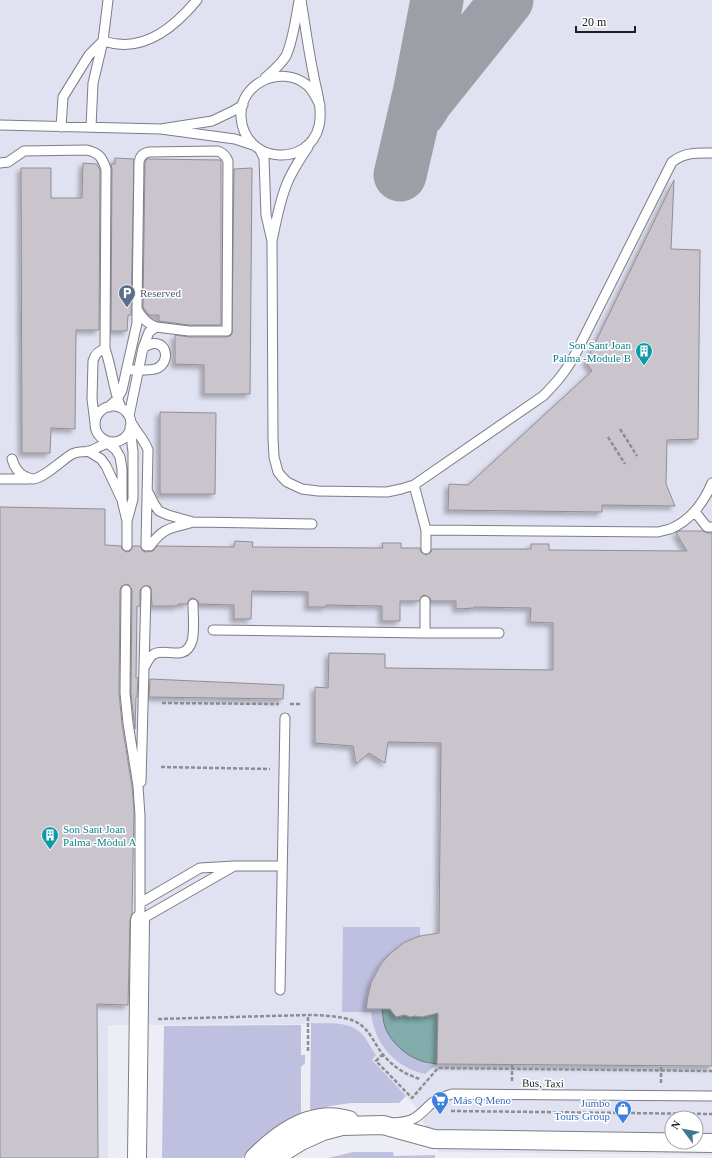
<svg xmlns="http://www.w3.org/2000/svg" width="712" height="1158" font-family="'Times New Roman',serif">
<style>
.built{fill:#e0e1f1;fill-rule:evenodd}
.green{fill:#bfc0df}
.water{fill:#82abac;stroke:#648082}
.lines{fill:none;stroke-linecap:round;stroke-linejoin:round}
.taxiway{stroke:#9e9ea6;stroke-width:53}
.building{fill:#cac5cd;stroke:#938e95;filter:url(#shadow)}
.service-casing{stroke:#7d7d85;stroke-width:11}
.minor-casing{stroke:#7d7d85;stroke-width:20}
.path{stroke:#8d8d93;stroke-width:2.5;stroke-dasharray:4 2;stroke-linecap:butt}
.service{stroke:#fff;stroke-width:9}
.minor{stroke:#fff;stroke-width:18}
.labels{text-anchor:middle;stroke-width:3;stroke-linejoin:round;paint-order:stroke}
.service-label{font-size:11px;fill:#4e5e75;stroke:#fff;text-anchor:start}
.culture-label{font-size:11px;fill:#0d838f;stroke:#fff;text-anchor:end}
.street-label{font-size:11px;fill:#1d1d20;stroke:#fff}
.shop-label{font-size:11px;fill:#366cbe;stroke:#fff;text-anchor:start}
</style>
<defs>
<filter id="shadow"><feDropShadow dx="-3.5" dy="3.5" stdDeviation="2" flood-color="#0004"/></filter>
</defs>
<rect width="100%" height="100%" fill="#ededf6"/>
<path class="built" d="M0 0H712V1155L439 1152 415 1106 338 1024 108 1025V1158H0ZM672 1118H696V1142H672Z"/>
<path class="green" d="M343 927H420V936C389 947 366 974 367 1008L382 1009 383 1019 425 1063 437 1064 425 1074C394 1067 374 1043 371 1012H342Z
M311 1023C329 1024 349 1020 362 1034 368 1040 371 1049 376 1055L372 1060 406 1096 399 1103H351L330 1106 310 1112Z
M301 1025V1055H305V1063L301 1067V1115L260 1140 242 1158H162L164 1026Z
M353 1152H393L394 1156 435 1155V1158H328Z"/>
<path class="water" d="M382 1009H394V1014L395 1016 399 1017 401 1014 407 1015 410 1017 413 1015 422 1017 438 1009 437 1064C433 1063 428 1063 425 1062 408 1058 391 1043 385 1027 383 1022 383 1015 382 1009Z"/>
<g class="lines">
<path class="taxiway" d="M420 111 427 100 507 0
M400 175 420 89 437 0"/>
</g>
<path class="building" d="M115 158 134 159 131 315H128L127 331H112L111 330 112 169 111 164H115Z
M147 159 221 160V325H189L159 321V315H149L143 307 145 163Z
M83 163 97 164 100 170 99 330H76L75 429 51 428 50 453H22L21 168H51V198H82Z
M252 168 250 394H204V365L175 364V335L189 337H227L230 336 232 334 234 169Z
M674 180 671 249 700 250 698 439 667 440 666 484 675 506 602 505V512L448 510 449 484 468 485 592 371 586 362Z
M160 412 216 413 215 494H160Z
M0 507 105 509V545L121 546 122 549 127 552 130 551 133 546H140L143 551 146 552 153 551 157 546 234 547 235 541 253 542 252 547 383 548 382 543H401V548H420L421 552 426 555 431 552 432 549H531V544H549V550L687 551 676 533 679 531H703L707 533H712V1066L437 1064 438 1013 422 1017 415 1016 410 1017 405 1015 396 1017 390 1009H366L368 996 371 983 381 964 386 958 391 953 405 942 420 936 439 933 441 743 388 742 385 763 369 753 356 764 353 746 315 743V687L328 688 329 653 385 654V668L553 670V623L530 622 531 608 474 607V608L456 609V601H431L430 598 425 595 422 596 419 601H400V621H382V606L326 605V607H308V592L252 591 251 619H234V605L199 604 198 601 193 598 190 599 187 604H178V606H152L151 588 149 586H144L140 590V606H137L136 678H138L137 697H136L135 729 131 693 132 590 129 585 126 584 121 587 120 590 119 693 122 724 132 787 134 809 132 914 130 920 128 1005 97 1004 98 1158H0Z
M150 679 284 685 283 699 149 697Z"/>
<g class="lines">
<g class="service-casing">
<path id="service" d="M301 0C305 24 308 48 313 72 316 90 323 108 319 126 309 168 244 164 241 117 239 83 281 64 307 85 313 90 316 98 320 105
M103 41C108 42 113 44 118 44 151 48 178 23 197 0
M265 78C272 72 281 64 286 56 293 41 296 17 299 1
M243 105 233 111 212 121 161 129 235 139 253 145
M0 125 161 129
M61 127 63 97 89 55 103 41
M91 127 93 83 103 41 108 0
M260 150 264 158 266 215 272 241C276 222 279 204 286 186 291 172 300 159 308 147
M0 163 8 162 24 151 87 150C99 153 102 157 106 169L105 349
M272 241 273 438 274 457 278 472 282 477 287 482 302 489 318 491 387 492 401 489 414 485 543 396C558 381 567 370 577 351L672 162C685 152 696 153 712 153
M132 370C140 369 148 371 155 369 173 364 167 332 143 348
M95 424a18 18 0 1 1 36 0a18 18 0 1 1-36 0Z
M109 407 117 399 122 390 137 323V309L139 162C140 156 143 153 149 152L218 151C223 153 226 156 228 161L227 331H189L156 327C148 324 141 317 137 309
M129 416 143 348 149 332 156 327
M131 422C136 432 144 439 148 450L146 546
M95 423 92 399 93 361C95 354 98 351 105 349 112 368 113 389 121 408
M103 439 116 450 120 457 122 469V500L127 521 133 499V452L130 427
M88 451 101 459 106 466 121 498
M12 459C14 466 17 472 24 476 27 477 30 479 33 479 44 478 62 460 72 454 80 450 83 453 90 451 98 448 104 443 113 442
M0 479H29
M414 485 426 530V549
M147 490 154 504 159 511 168 515 193 522 312 524
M695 512 707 527H712
M426 530 658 532C662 531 666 530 670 529 690 521 704 502 712 483
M127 546V521
M150 546C164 526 172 529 193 522
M126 590 125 693 128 723 138 786 140 816V920L234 866
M213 630 425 633V601
M425 633H499
M145 666C147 662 150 656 154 654 166 647 185 663 192 641 195 631 193 615 193 604
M141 782 146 591
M140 903 200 868 234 866H282
M280 990 285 718
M394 1123C401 1122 407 1122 413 1119 421 1115 426 1108 432 1103 438 1098 445 1096 452 1094L712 1096"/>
</g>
<g class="minor-casing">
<path id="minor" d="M137 1158 140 920
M254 1158C271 1141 296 1121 321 1118 330 1116 339 1118 349 1120
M276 1158 283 1152 301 1141 323 1131 342 1126 383 1125 434 1139 712 1143"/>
</g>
<path class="path" d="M620 429 637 456
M608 437 625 464
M162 703 279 704
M290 704H301
M161 767 270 769
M158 1019 308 1015C321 1015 342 1016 354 1021 371 1028 374 1046 386 1058 395 1068 407 1075 420 1079
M308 1051V1015
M383 1054 376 1061 412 1098 438 1068 712 1071
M512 1081V1064
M661 1083V1065
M451 1111 712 1114"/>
<use href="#service" class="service"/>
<use href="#minor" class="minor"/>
</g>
<defs>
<g id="parking-pin" transform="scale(0.9)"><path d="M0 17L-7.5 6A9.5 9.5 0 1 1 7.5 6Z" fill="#5c6f8a" stroke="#fff"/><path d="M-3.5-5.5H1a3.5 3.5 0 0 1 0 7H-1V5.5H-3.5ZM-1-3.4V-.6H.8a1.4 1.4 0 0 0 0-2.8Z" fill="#fff"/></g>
<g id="building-pin" transform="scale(0.9)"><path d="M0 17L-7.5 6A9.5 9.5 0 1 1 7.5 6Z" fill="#0f9aa8" stroke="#fff"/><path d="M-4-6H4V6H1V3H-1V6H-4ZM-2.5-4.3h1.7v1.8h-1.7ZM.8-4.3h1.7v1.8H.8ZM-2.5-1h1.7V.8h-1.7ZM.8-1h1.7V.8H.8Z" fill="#fff"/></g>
<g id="supermarket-pin" transform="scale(0.9)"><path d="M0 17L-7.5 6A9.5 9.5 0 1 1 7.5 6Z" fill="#3f7fe0" stroke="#fff"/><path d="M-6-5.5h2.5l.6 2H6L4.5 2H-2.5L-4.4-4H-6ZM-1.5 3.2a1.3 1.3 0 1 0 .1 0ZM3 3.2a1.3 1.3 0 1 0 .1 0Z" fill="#fff"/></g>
<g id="shop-pin" transform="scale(0.9)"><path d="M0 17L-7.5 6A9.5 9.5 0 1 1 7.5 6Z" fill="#3f7fe0" stroke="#fff"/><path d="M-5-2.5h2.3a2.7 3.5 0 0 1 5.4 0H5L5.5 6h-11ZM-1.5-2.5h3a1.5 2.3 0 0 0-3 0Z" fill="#fff"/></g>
</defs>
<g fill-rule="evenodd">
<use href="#parking-pin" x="127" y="293"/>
<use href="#building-pin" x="644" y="351"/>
<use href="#building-pin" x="50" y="835"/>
<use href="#supermarket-pin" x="440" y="1100"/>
<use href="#shop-pin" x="623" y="1109"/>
</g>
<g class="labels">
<g class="service-label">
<text x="140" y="297">Reserved</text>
</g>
<g class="culture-label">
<text x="631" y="349">Son Sant Joan<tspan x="631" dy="13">Palma -Module B</tspan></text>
<text x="63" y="833" text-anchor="start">Son Sant Joan<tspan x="63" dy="13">Palma -Mòdul A</tspan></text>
</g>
<g class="street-label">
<text transform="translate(543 1083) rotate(1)" y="4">Bus, Taxi</text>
</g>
<g class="shop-label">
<text x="453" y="1104">Más Q Meno</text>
<text x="610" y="1107" text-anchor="end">Jumbo<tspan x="610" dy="13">Tours Group</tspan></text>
</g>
</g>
<g transform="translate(684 1130) rotate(302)"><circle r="19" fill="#ffffff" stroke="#a5a5a6"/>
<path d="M0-3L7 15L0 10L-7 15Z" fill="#3e7891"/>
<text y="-6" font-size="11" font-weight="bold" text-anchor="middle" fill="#1d1d20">N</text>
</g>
<path d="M576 26v6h59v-6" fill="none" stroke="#1d1d20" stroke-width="2"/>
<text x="582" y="26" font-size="12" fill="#1d1d20" stroke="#ffffff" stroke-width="3" paint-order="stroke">20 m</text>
</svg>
